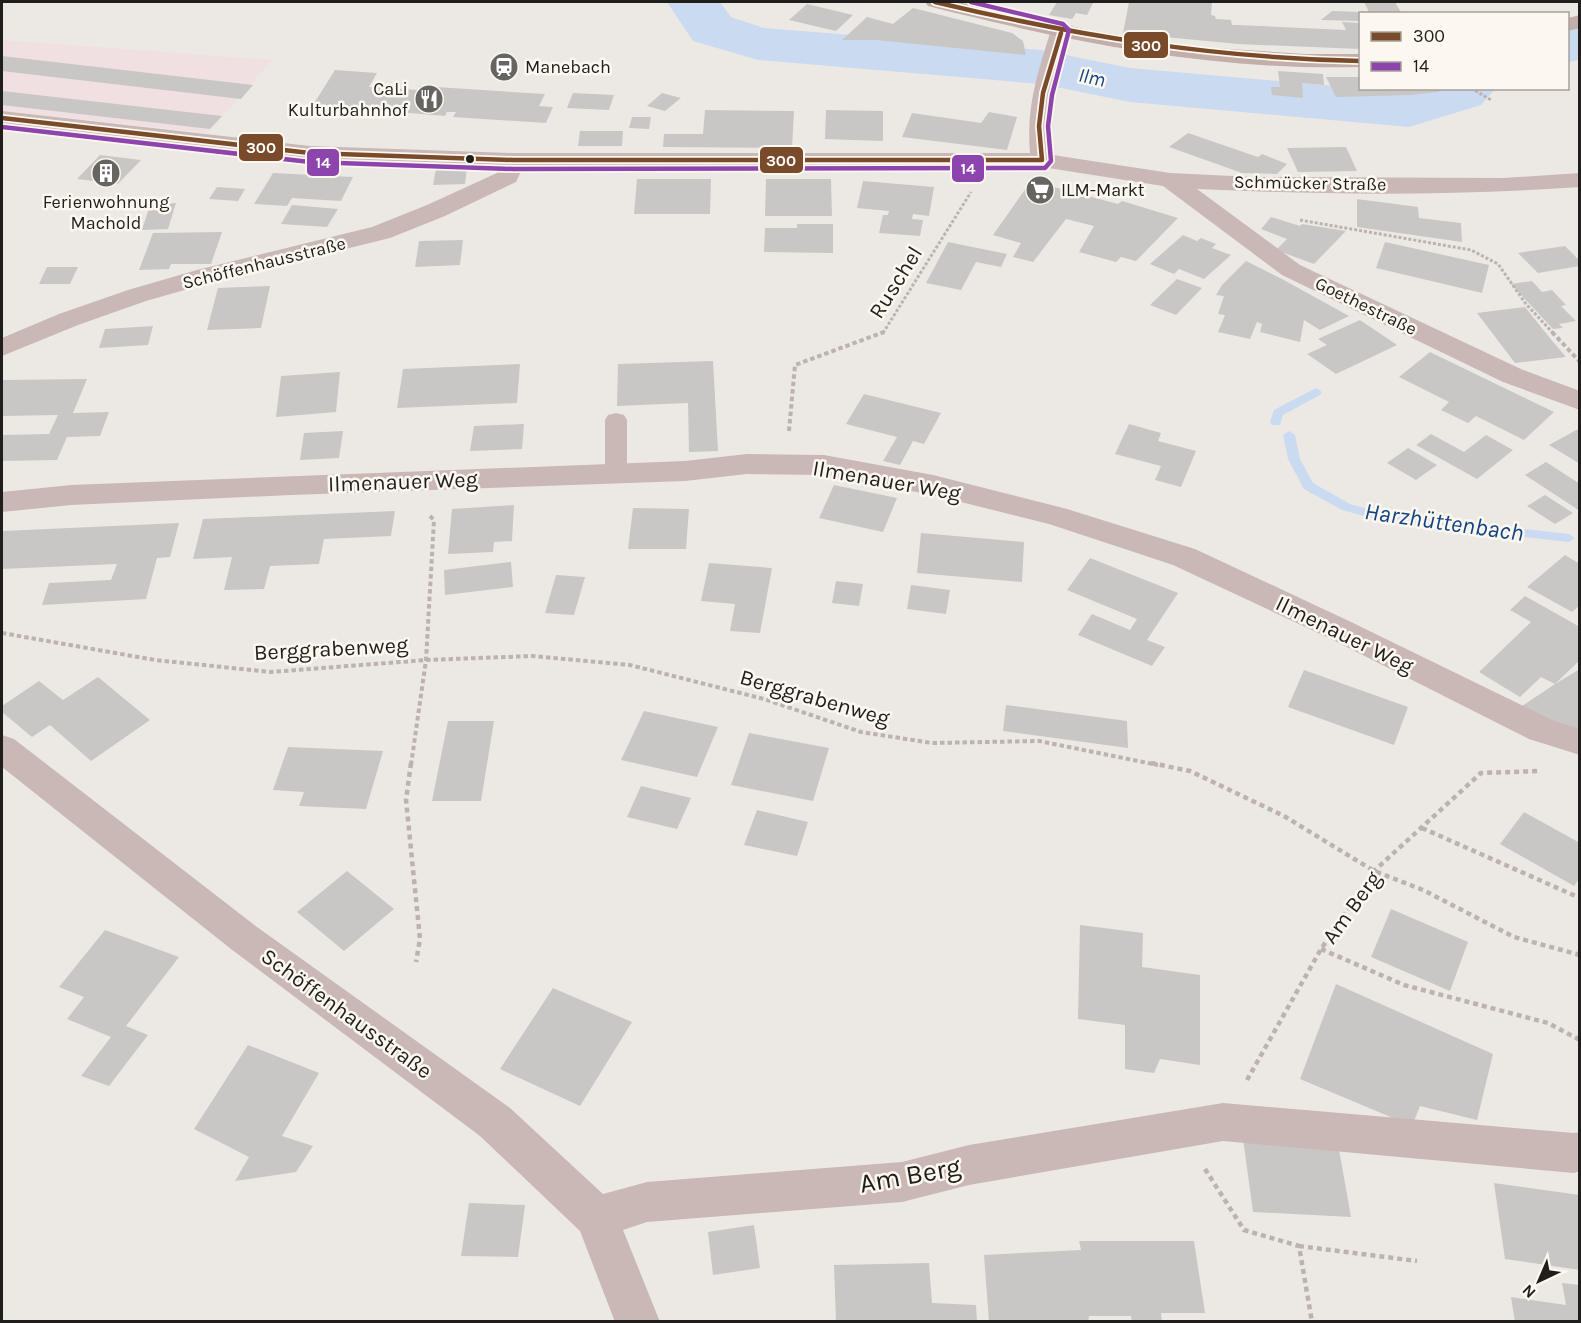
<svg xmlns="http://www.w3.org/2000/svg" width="1581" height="1323" font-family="Karla,sans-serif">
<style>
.industrial{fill:#f0e0e2}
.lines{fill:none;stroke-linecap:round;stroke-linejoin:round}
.stream{fill:#cadaf1;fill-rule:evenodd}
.river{fill:#cadaf1;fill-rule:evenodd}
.building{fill:#c9c6c6}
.path-far2{stroke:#bcb2af;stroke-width:3;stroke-dasharray:3 2;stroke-linecap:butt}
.path-far1{stroke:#bcb2af;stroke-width:4;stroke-dasharray:4.5 3;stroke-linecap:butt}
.path{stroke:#bcb2af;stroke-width:4.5;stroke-dasharray:5 4;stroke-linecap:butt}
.lane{fill:#c9b8b5;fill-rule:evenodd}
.street{fill:#c9b8b5;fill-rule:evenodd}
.secondary{fill:#c2aeaa;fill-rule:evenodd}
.bus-1-casing{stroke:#fcf7ef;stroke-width:8}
.bus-2-casing{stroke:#fcf7ef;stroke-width:8}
.bus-1{stroke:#7a4b2a;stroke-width:4.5}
.bus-2{stroke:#8e44ad;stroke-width:4.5}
.bus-dot{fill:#201e1c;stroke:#fcf7ef;stroke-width:2}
.labels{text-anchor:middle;stroke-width:5;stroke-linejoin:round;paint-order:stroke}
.far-poi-label{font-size:18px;fill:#201e1c;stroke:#fcf7ef;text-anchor:start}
.far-street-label{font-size:18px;fill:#201e1c;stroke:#fcf7ef}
.far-water-label{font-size:20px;font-style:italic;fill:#104384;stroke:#fcf7ef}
.street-label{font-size:22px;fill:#201e1c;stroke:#fcf7ef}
.water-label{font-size:24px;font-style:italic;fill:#104384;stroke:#fcf7ef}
.near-street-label{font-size:27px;fill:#201e1c;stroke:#fcf7ef}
.line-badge{stroke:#fcf7ef;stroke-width:2}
.badge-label{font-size:16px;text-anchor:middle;font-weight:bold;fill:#fff}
</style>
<rect width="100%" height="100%" fill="#ece9e5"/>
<path class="industrial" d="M2 40 273 60 207 133 2 111Z"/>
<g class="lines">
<path class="stream" d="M1015 61 1019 64 1017 73 1009 75 1011 64Z
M1316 388 1322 392 1320 395 1283 415 1280 425H1272L1270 422 1274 410Z
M1289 431 1295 435 1300 459 1313 483 1350 504 1383 513 1569 534 1575 538 1569 542 1383 521 1342 510 1304 489 1288 459 1283 435Z"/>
<path class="river" d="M667 2H720L731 17 764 28 1041 50 1130 68 1405 92 1417 88H1496L1481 105 1409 127 1130 102 1041 84 758 60 693 41Z
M1580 26V60L1568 62V29Z"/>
</g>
<path class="building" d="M1057 2H1087L1093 3 1087 15 1076 13 1072 19 1049 15Z
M1129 2H1212L1211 15 1215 16 1216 19 1231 20 1232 25H1237L1346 30 1342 22 1360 23V49L1238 44 1123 33Z
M1364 2H1395L1402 14H1370Z
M807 4 853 15 836 31 789 20Z
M913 8 1012 33 1023 41 1026 55 876 40H842L867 17 893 24Z
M1332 11 1360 12V21L1321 20Z
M2 56 253 85 241 99 2 71Z
M335 70 377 73 369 87 418 90 420 86 545 94 539 106 553 107 546 123 453 117 456 112H447L445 116 313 105Z
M1278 71 1323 74 1324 85 1302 83 1303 98 1272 95 1271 87H1280Z
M1326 77H1360V88H1443L1438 92 1411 95 1336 97Z
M2 91 222 116 210 129 2 105Z
M573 93 614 95 609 110 567 108Z
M662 93 681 98 665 111 647 106Z
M705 110 794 111 792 148 663 147 664 134H703Z
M826 110 883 111V141L825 139Z
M989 112 1017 117 1007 150 902 137 912 113 981 123Z
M632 117H651L649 129 629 128Z
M580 131H623L622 146H578Z
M1188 133 1258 157 1262 154 1287 164 1277 174 1242 173 1169 147Z
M1346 147 1357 171 1298 172 1287 148Z
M100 155 141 160 118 184 77 179Z
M467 168 465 184 433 185 436 169Z
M273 173 353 177 341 201 292 198 287 206 254 204Z
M637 179H711L710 214H634Z
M766 179H831L832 216H765Z
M863 181 934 187 929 216 913 214 912 219 923 220 920 236 879 233 883 215H888L889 211 857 208Z
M1031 181 1118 204 1122 201 1178 218 1136 261 1121 257 1116 262 1079 252 1094 226 1066 219 1033 262 1013 257 1021 243 993 235Z
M217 187 245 189 238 201 209 199Z
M1357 199 1418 207 1419 218 1461 223 1462 242 1357 227Z
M176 203 168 229 142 230 150 205Z
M292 205 338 209 327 227 281 224Z
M1271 217 1300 226 1302 224 1346 231 1314 264 1276 250 1287 239 1261 229Z
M797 224H833V253L764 252 765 228H797Z
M222 232 211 264H171L169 269 139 270 153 233Z
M1183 235 1197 241 1201 238 1216 244 1212 248 1231 255 1204 279 1179 269 1174 274 1150 264Z
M463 240 460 265 415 267 419 241Z
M948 242 1007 254 1001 267 976 262 961 290 926 283Z
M1385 242 1489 265 1482 293 1376 268Z
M1565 246 1580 261V266L1538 273 1518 253Z
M1246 261 1282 279 1349 316 1320 330 1304 320 1300 342 1260 332 1262 324 1257 322 1250 339 1218 332 1225 315 1218 314 1224 296 1216 295 1222 285Z
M47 267H78L70 284H39Z
M1177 279 1202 288 1176 315 1150 305Z
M1532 281 1542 292 1552 290 1566 305 1561 306 1576 321 1559 324 1563 328 1553 329 1511 284Z
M270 286 261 328 207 330 218 288Z
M1525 307 1549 337 1566 357 1515 363 1477 313Z
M1360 320 1397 345 1336 374 1307 354 1327 345 1318 339Z
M153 326 148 345 99 348 105 329Z
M1430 352 1554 412 1524 440 1476 416 1468 423 1441 410 1449 402 1399 377Z
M713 361 718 451 689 452 688 403 617 406 618 364Z
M520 364 517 403 397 408 403 369Z
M340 372 336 412 276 417 281 376Z
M87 379 73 413 109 412 100 436 67 437 57 460 2 461V435L49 434 58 415 2 416 3 380Z
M864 394 941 413 924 444 913 441 900 465 883 461 897 437 846 424Z
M524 424 522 449 470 451 474 426Z
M1129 424 1161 433 1158 441 1196 451 1181 487 1155 480 1161 466 1115 454Z
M1580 428V464L1549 445Z
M343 431 339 458 300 460 304 433Z
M1431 434 1464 452 1486 435 1513 450 1477 479 1416 445Z
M1408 448 1437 465 1416 480 1387 463Z
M1546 462 1580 484V511L1525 475Z
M834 485 897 498 883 532 819 518Z
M1545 495 1573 513 1555 524 1527 506Z
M514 505 512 541 494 542 493 552 448 554 452 509Z
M633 508 689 509 686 549H628Z
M395 511 391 536 324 539 319 564 270 566 264 589 224 590 232 557 193 559 203 519Z
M179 523 170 557 157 558 146 599 42 605 49 583 111 580 117 564 2 569 3 531Z
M921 533 1024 542 1022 582 917 573Z
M1565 555 1580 564V605L1572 612 1527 587Z
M1090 558 1178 593 1147 640 1165 647 1152 666 1078 635 1092 614 1130 630 1137 619 1067 590Z
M511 562 513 587 445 595 444 570Z
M709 563 772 568 760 633 730 631 735 604 701 601Z
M556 575 585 577 574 615 545 613Z
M836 581 863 584 859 606 832 603Z
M911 585 950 590 946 614 907 609Z
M1525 596 1580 627V660L1555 684 1541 677 1520 697 1479 672 1531 622 1510 610Z
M1580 669V736L1519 708 1555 684Z
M1304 670 1408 707 1394 745 1288 707Z
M98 677 150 720 91 761 50 725 32 737 2 712V706L39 681 63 700Z
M1006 705 1127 721 1128 748 1003 731Z
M644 711 718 727 697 777 621 760Z
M448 721H494L481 801H432Z
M749 733 829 748 813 801 731 785Z
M288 747 383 751 366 809 299 806 304 792 273 790Z
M641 786 691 798 677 829 627 817Z
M757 810 808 822 797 856 744 845Z
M1524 812 1580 843V878L1574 886 1500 844Z
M347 871 394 909 344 951 297 912Z
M1391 909 1468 942 1450 991 1371 957Z
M1080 925 1143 933 1142 967 1200 975V1065L1160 1059 1154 1073 1125 1069V1025L1078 1019Z
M105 930 179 957 126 1026 148 1035 109 1086 81 1076 111 1037 67 1019 84 997 59 987Z
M1336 984 1493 1054 1477 1120 1420 1106 1412 1126 1300 1079Z
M553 988 632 1022 580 1106 500 1069Z
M248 1045 319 1073 282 1136 313 1146 296 1172 235 1181 249 1157 194 1129Z
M1243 1139 1338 1144 1351 1217 1253 1212Z
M1494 1183 1580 1195V1270L1505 1259Z
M469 1203 525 1205 518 1257 461 1256Z
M754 1225 760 1268 713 1275 708 1232Z
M1079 1241H1194L1205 1313H1161L1162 1322H1132L1131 1316H1089L1088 1322H989L984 1255 1081 1250Z
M929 1263 932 1303 976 1305 977 1322H836L834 1265Z
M1562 1283 1580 1285V1322H1515L1511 1297 1566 1305Z"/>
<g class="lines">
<path class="path-far2" d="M1471 88 1491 100
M1300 220 1471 250 1498 264 1526 304 1553 333
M883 333 971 192"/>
<path class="path-far1" d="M1552 332 1580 362
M789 431 795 365 884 332
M2 633 155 660 271 672 426 660 532 656 630 665 764 699 861 732 932 743 1039 741 1158 765
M411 765 426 660 434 520 429 515"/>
<path class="path" d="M411 763 406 800 420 939 416 962
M1151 763 1190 771 1284 816 1374 871 1423 890 1514 937 1580 955
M1422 828 1580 898
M1321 949 1404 985 1548 1023 1580 1040
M1247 1080 1321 949 1374 871 1481 773 1540 771
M1205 1169 1244 1230 1299 1246 1312 1322
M1299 1246 1417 1261"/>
<path class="lane" d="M616 413 624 415 627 420V474L624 479 616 481 608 479 605 474V420L608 415Z"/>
<path class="street" d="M1061 27 1069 28 1072 33C1059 78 1049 107 1053 155L1170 173 1253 177 1503 178 1580 173V187C1453 196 1324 195 1197 189L1300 265 1523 370 1580 391V410L1503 382 1282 275 1163 186 1042 167H523L516 182 445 216 390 238 216 281 146 301 78 325 2 356V338L59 314 128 290 197 270 372 227 427 205 497 173 499 167 310 160 2 125V111L310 146 513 153H1030C1026 108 1037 75 1050 33L1053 28Z
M747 454 824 455 933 475 1067 509 1195 549 1351 622 1552 720 1580 729V755L1529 739 1329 638 1173 565 1049 524 933 495 824 475 747 474 685 481 291 495 71 505 2 512V492L71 485 685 461Z
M2 735 14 739 257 927 510 1108 603 1194 647 1182 902 1162 969 1145 1223 1103 1574 1133 1580 1132V1171L1574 1173 1223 1141 969 1185 902 1202 647 1222 623 1230 660 1322H615L580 1231 480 1136 231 949 2 767Z"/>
<path class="secondary" d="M925 2H958L1093 31 1198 47 1305 54H1360V67C1213 71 1070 42 928 6Z
M1580 15V28L1568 31V18Z"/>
<g class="bus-1-casing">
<path id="bus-1" d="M935 2C1077 36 1214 58 1360 61
M2 118 310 153 513 160H1042
M1042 160 1039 126 1043 93 1061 33"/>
</g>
<g class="bus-2-casing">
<path id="bus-2" d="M2 127 310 162 513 169 1045 168 1051 161 1048 126 1052 95 1069 30 1063 24 971 2"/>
</g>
<use href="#bus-1" class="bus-1"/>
<use href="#bus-2" class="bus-2"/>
</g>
<defs>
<g id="station-disc" transform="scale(1.5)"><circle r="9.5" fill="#676562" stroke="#fcf7ef"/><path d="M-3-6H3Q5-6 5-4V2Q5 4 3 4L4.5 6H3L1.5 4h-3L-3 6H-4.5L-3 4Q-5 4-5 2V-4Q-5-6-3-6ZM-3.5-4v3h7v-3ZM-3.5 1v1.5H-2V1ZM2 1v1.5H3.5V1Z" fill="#fff"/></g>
<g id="restaurant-disc" transform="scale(1.5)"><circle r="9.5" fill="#676562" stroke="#fcf7ef"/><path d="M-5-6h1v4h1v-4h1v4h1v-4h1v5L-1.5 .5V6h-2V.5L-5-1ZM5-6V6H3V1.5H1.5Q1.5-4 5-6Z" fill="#fff"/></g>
<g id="building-disc" transform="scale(1.5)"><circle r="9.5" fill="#676562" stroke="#fcf7ef"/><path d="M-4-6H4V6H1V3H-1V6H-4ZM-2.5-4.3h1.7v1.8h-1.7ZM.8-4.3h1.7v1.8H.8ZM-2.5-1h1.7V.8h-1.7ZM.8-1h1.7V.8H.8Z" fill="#fff"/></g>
<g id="supermarket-disc" transform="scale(1.5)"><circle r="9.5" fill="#676562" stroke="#fcf7ef"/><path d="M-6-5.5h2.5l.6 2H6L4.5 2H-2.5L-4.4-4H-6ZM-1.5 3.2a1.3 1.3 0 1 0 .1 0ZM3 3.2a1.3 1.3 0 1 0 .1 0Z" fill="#fff"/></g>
</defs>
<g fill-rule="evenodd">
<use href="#station-disc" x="504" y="67"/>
<use href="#restaurant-disc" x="429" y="99"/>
<use href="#building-disc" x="106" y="173"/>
<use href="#supermarket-disc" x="1040" y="190"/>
</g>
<circle class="bus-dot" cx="470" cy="159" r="5"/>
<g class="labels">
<g class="far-poi-label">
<text x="525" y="73">Manebach</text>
<text x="408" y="95" text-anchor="end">CaLi<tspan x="408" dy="21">Kulturbahnhof</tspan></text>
<text x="1061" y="196">ILM-Markt</text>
<text x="106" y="208" text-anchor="middle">Ferienwohnung<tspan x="106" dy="21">Machold</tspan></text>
</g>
<g class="far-street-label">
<text transform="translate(1310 183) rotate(1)" y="6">Schmücker Straße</text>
<text transform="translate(264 263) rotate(-14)" y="6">Schöffenhausstraße</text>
<text transform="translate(1366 306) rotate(26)" y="6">Goethestraße</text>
</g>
<g class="far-water-label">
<text transform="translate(1092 77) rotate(12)" y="7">Ilm</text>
</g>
<g class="street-label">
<text transform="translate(895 282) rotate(-58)" y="8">Ruschel</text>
<text transform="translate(887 480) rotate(10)" y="8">Ilmenauer Weg</text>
<text transform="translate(403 481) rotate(-2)" y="8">Ilmenauer Weg</text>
<text transform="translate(1345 634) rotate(26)" y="8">Ilmenauer Weg</text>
<text transform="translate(331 648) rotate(-3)" y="8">Berggrabenweg</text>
<text transform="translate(815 697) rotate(16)" y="8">Berggrabenweg</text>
<text transform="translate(1351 907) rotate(-54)" y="8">Am Berg</text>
<text transform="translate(347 1013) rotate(36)" y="8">Schöffenhausstraße</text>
</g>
<g class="water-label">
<text transform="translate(1444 522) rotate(8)" y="8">Harzhüttenbach</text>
</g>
<g class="near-street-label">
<text transform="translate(910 1175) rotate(-10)" y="9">Am Berg</text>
</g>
</g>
<g class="line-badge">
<rect x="1123" y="31" width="46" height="28" rx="6" fill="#7a4b2a"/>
<rect x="238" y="133" width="46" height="29" rx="6" fill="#7a4b2a"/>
<rect x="759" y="146" width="45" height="28" rx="6" fill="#7a4b2a"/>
<rect x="306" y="148" width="34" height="29" rx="6" fill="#8e44ad"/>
<rect x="951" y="154" width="34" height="29" rx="6" fill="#8e44ad"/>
</g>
<g class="badge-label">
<text x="1146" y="51">300</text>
<text x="261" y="153">300</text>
<text x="781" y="166">300</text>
<text x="323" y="168">14</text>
<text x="968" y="174">14</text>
</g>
<rect width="1581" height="1323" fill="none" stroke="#201e1c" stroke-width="6"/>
<rect x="1359" y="12" width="210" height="78" fill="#fcf7ef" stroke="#a4a09b" stroke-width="1.5"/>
<rect x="1371" y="32" width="30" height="9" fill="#7a4b2a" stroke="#a4a09b" stroke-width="1.5"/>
<text x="1413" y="42" font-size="18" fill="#201e1c">300</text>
<rect x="1371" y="62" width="30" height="9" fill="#8e44ad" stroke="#a4a09b" stroke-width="1.5"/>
<text x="1413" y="72" font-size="18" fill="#201e1c">14</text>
<g transform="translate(1539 1281) rotate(224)" stroke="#fcf7ef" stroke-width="4.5" paint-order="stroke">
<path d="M0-4.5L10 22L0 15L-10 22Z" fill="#201e1c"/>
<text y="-9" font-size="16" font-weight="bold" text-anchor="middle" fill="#201e1c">N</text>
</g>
</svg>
